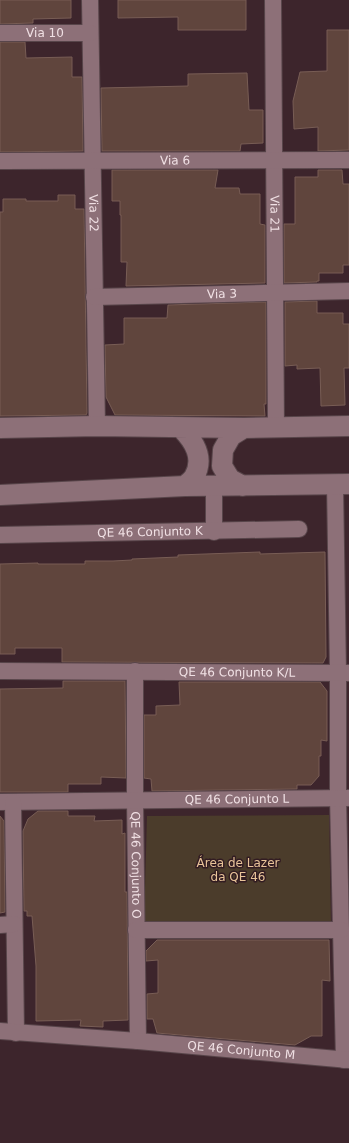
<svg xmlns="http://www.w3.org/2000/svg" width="349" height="1143" font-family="'DejaVu Sans',sans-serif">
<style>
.green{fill:#4b3c2b}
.building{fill:#60453d;stroke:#785d55}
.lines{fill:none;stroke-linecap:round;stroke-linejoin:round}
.minor-casing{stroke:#58454a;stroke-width:18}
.tertiary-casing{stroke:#58454a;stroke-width:22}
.minor{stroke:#8d7078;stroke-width:16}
.tertiary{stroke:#8d7078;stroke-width:20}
.labels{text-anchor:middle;stroke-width:3;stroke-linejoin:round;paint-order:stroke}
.street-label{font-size:12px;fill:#f0e0e4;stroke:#321c22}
.park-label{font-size:12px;fill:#e9c499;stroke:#321c22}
</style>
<rect width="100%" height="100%" fill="#3d252c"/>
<path class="green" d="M329 815 331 924 144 923 147 816Z"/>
<path class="building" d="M0 0H71V18L33 19V23L0 24Z
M118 0H246V30H178V17L118 18Z
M327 30H349V150L318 151V127L294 129 293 101 300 72 327 71Z
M0 42H25L26 58 72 57V77H82L83 151 0 152Z
M247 73 249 110H263V143L241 144 240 151H102L101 88 188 86V74Z
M112 170H218L215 188H239L240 194H260V224L265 225V283L126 286 127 262H121V215H120V201H112Z
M318 170H342L343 184H349V265H343V273H319V281H317V282L284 283V224H295V177H318Z
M58 195H75V209H84L87 413 86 415 0 416V212H3V199H26V201H58Z
M317 301V313H343V324H349V368H344L345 405 321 406 320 368 297 369V365L285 366V302Z
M266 302V404H264L265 416 115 415 106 397 105 345 124 344V318H167L168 305Z
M260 552V554L325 552 326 657 323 663 62 662V648H15V654H0V564L38 563V564H85V561H113L132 560V559L178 557V555Z
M63 681H125L126 778 101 777V784H68V792H0V689L63 688Z
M179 682H320L327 691V741L321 740V756H319V776L311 785H297V789L152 791 151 779 144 778V715H156V706L180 705Z
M38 811H68V816H95L94 821 122 820V834L125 833V892H127L128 1020 103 1021V1027L80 1026 81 1020 36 1021V966L32 916H27V911H24L23 831 28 819Z
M0 816 4 821 5 912 0 913Z
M157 940H329L330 981 322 980V1036H311L295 1045 157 1033 153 1019H147V994L158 993V960L146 961V951Z"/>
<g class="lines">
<g class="minor-casing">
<g id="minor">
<path id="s1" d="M90 0 97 426"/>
<path id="s2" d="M273 0 276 427"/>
<path id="s3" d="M0 33H90"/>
<path id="s4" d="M0 161 349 160"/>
<path id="s5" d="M94 297 349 291"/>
<path d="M335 485 338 673V798L344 1060"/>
<path d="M214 486V532"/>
<path id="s6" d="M0 535 299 529"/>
<path id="s7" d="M0 671 348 673"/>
<path id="s8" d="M135 671V800L138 1041"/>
<path id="s9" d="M0 802 348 798"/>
<path d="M13 802 16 1033"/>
<path d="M0 925 14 924"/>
<path d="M136 930H341"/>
<path id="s10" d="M0 1031 138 1041 349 1060"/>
</g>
</g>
<g class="tertiary-casing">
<path id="tertiary" d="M0 428 97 426 244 428 349 426
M181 428C194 441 205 458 194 477 192 480 188 483 185 486
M243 486 230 479 222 466 223 450 231 436 244 428
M0 495 185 486 349 484"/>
</g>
<use href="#minor" class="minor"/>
<use href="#tertiary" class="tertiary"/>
</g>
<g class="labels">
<g class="street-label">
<text dy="4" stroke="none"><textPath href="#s3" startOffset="45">Via 10</textPath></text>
<text dy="4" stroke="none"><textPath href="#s4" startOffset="175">Via 6</textPath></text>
<text dy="4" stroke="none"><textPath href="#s1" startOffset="213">Via 22</textPath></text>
<text dy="4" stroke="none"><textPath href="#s2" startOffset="214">Via 21</textPath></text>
<text dy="4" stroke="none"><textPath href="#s5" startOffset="128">Via 3</textPath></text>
<text dy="4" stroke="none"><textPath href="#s6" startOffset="150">QE 46 Conjunto K</textPath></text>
<text dy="4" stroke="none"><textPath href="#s7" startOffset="237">QE 46 Conjunto K/L</textPath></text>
<text dy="4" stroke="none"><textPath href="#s9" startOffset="237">QE 46 Conjunto L</textPath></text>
<text dy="4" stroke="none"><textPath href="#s8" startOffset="194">QE 46 Conjunto O</textPath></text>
<text dy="4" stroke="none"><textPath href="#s10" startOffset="242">QE 46 Conjunto M</textPath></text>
</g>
<g class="park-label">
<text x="238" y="867">Área de Lazer<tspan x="238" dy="14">da QE 46</tspan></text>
</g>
</g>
</svg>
